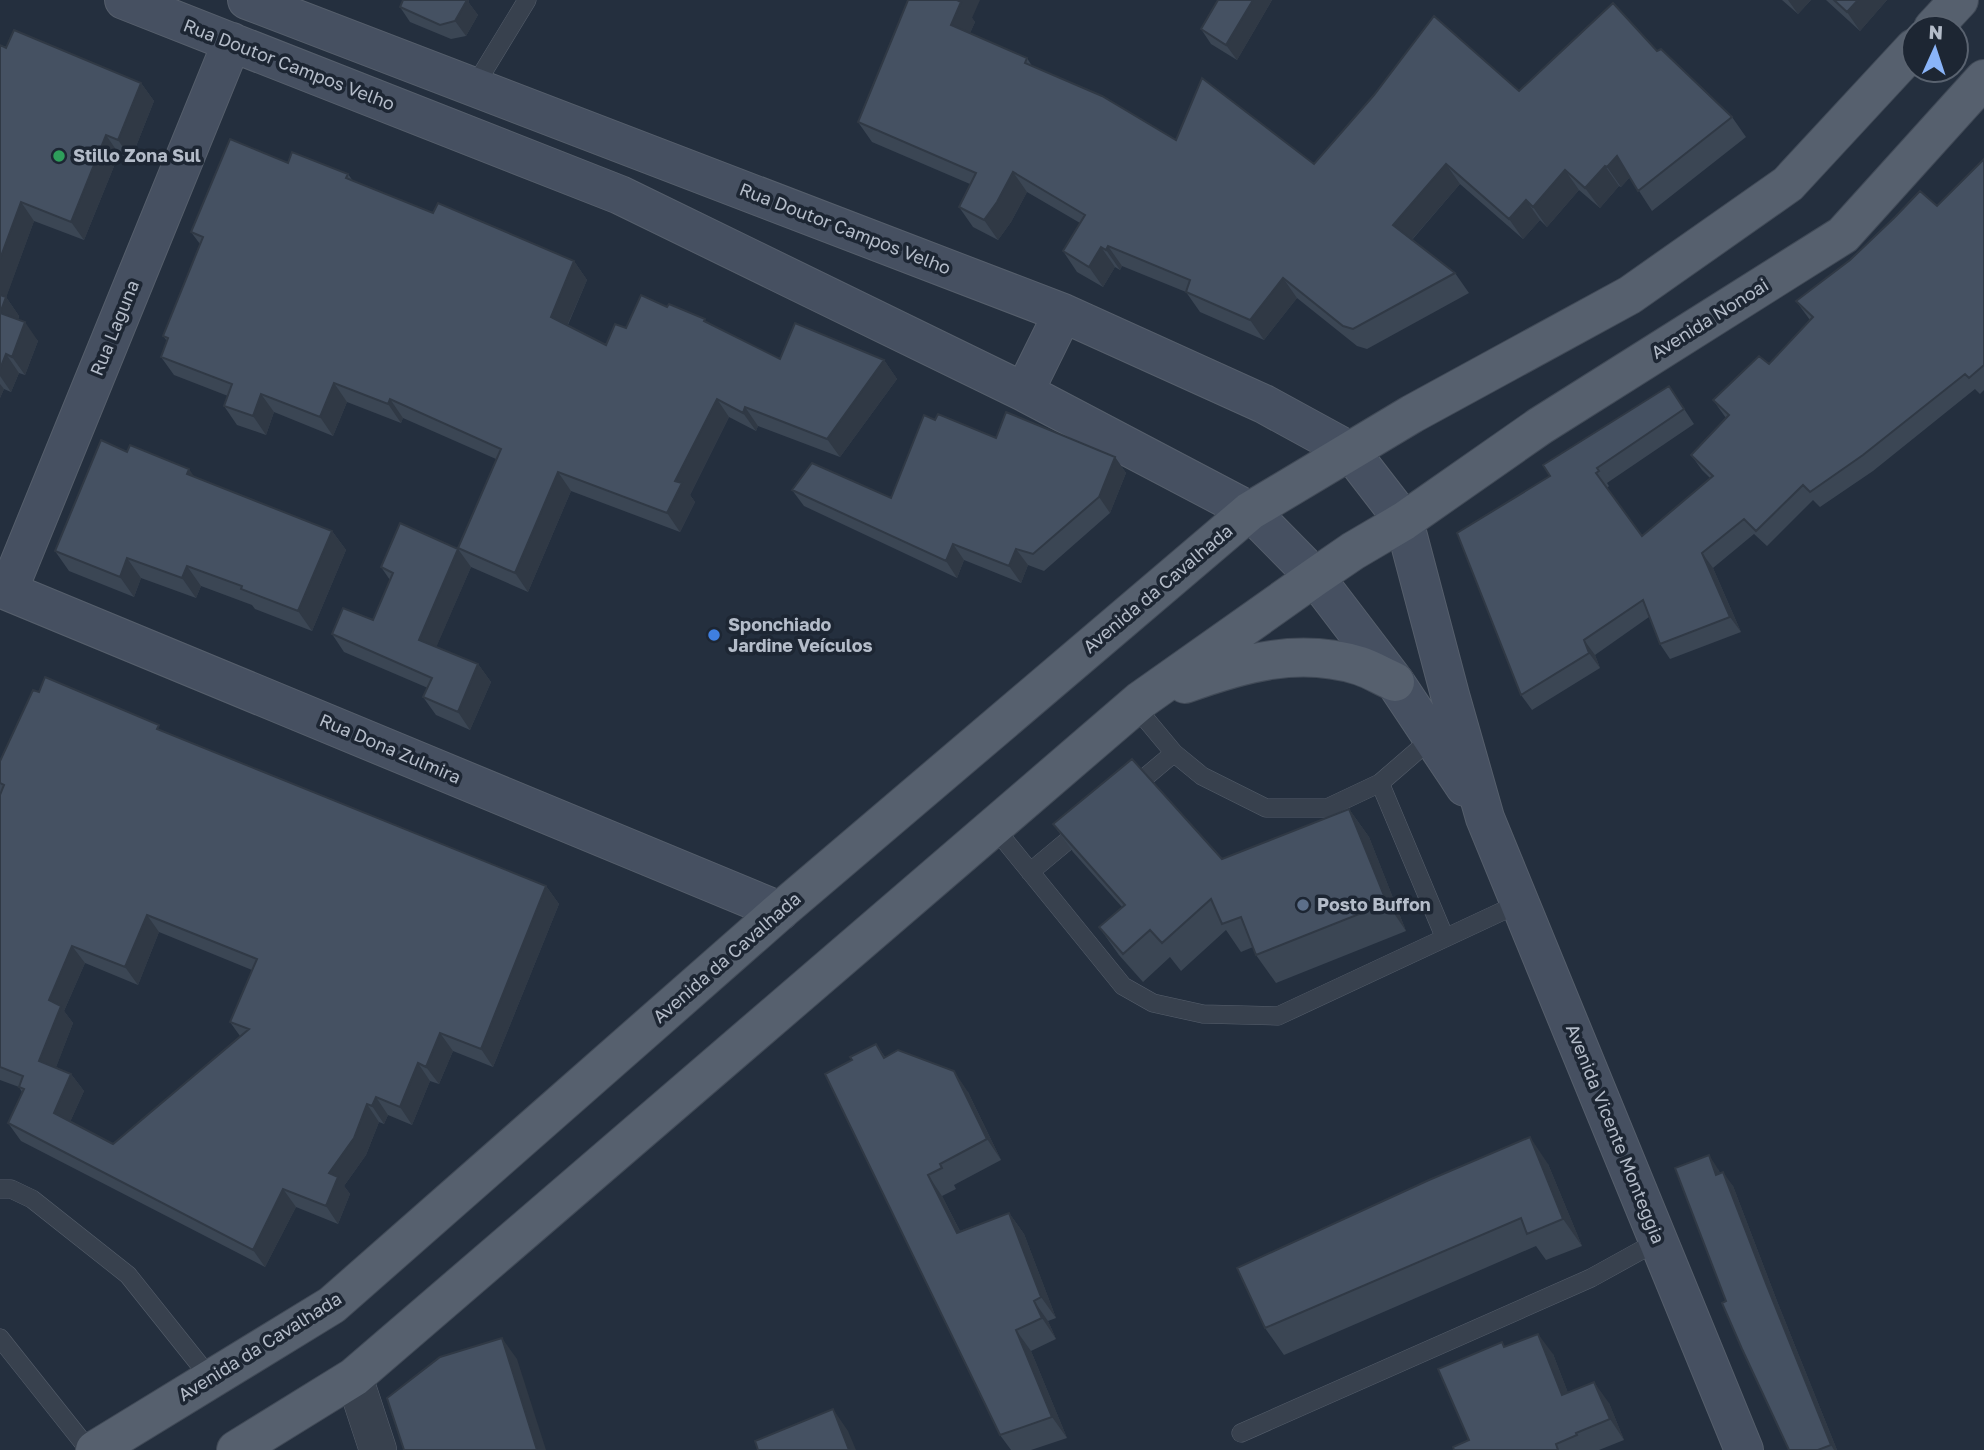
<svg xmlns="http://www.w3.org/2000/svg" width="1984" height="1450" font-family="'Golos Text',sans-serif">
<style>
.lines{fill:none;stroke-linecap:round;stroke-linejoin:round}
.lane-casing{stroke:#565f6c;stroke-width:19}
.street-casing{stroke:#565f6c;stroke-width:38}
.secondary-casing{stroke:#565f6c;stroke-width:40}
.primary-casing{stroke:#414a57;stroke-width:40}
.lane{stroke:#38414e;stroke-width:18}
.street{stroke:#38414e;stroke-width:37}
.secondary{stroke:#465061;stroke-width:38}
.primary{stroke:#56606e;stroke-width:38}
.wall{fill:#3b4654;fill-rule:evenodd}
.shaded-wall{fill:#303945}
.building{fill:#455162;stroke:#303945;stroke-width:2;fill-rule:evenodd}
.leisure-dot{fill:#2e9e5b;stroke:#1d2633;stroke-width:2.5}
.shop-dot{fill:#3f7fe0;stroke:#1d2633;stroke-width:2.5}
.service-dot{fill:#5c6f8a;stroke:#1d2633;stroke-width:2.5}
.labels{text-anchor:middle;stroke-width:7;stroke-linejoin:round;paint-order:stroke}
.street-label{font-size:18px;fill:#b4bcc9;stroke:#1d2633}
.poi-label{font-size:18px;font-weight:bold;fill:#b4bcc9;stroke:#1d2633;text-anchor:start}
</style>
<rect width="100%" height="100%" fill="#242f3e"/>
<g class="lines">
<g class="lane-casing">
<path id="lane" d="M474 87 527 0
M1134 705 1174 753 1202 776 1266 808H1327L1380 783 1432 738
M1380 783 1445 938
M1130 790 1174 753
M993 826 1123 986 1153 1003 1203 1014 1278 1016 1520 903
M1030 872 1084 827
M0 1189H11L32 1199 128 1275 211 1379
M0 1338 89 1450
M1241 1433 1591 1278 1658 1241"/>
</g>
<g class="street-casing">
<path id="street" d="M354 1377 378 1450"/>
</g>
<g class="secondary-casing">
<path id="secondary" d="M124 0 620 195 1024 392 1250 511 1315 577 1395 682 1465 787
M247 0 1063 313 1264 404 1350 451 1404 521 1450 695 1485 818 1744 1450
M1024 392 1063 313
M0 588 780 911
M8 591 232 42"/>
</g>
<g class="primary-casing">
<path id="primary" d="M1933 28 1959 0
M1185 684C1243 663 1299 647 1360 666 1372 670 1383 677 1395 682
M95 1450 332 1305 780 911 1250 511 1412 414 1630 295 1788 184 1914 48
M236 1450 354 1377 1141 700 1315 577 1353 551 1404 521 1540 426 1843 235 1984 79"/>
</g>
<use href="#lane" class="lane"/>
<use href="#street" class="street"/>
<use href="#secondary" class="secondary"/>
<use href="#primary" class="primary"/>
</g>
<path class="wall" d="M403 0H469V3L478 15 466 36 451 39 410 22 400 7Z
M1218 0H1272L1237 60 1211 44 1201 29Z
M1782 0H1811L1798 14Z
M1826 0H1887L1860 31Z
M972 18 975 22 970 33 1027 58 1032 66 1176 140 1314 164 1519 91 1657 51 1732 117 1746 137 1652 211 1630 177 1621 187 1619 186 1600 208 1579 190 1547 227 1540 220 1523 239 1460 184 1412 240 1455 273 1469 293 1367 349 1357 346 1297 298 1264 340 1200 312 1186 292 1122 266 1120 270 1115 267 1103 287 1077 272 1063 251 1080 223 1027 192 1011 222 998 240 973 227 959 207 970 184 872 142 858 122Z
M0 45 141 83 154 101 131 159 119 154 84 240 34 221 6 297 19 316 18 320 38 341 25 375 19 373 11 392 4 389 0 398Z
M1984 159V390L1980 394 1975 389 1873 471 1820 507 1813 500 1767 546 1754 534 1713 568 1741 632 1670 659 1660 644 1649 617 1595 655 1600 668 1532 710 1521 695 1550 476 1669 386 1694 424 1607 483 1609 486 1607 488 1642 536 1710 478 1702 470 1691 455 1726 418 1713 400 1769 364 1810 320 1796 301 1937 206Z
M288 163 348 174 353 181 433 213 574 261 587 280 568 325 606 345 626 328 667 307 707 323 780 359 884 360 897 379 840 457 758 426 756 431 729 417 690 495 695 502 680 532 571 491 528 592 471 567 436 647 478 664 491 682 470 730 436 715 423 697 428 688 344 652 332 634 373 620 390 580 381 567 458 549 496 459 403 418 401 423 347 402 333 436 274 412 266 435 237 425 224 406 228 396 174 375 161 357 167 341 163 336 200 244 191 232Z
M935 420 996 438 1115 457 1126 473 1110 513 1044 571 1028 565 1021 583 964 560 957 578 804 506 792 490 891 498Z
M127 452 332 531 346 550 312 631 255 609 252 605 201 586 196 598 141 578 134 597 69 571 55 551Z
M163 731 546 886 559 904 493 1067 453 1051 439 1084 430 1081 412 1125 388 1115 384 1124 379 1122 366 1155 344 1186 350 1194 338 1224 296 1207 265 1267 21 1141 8 1123 22 1092 19 1087 0 1080V761ZM159 932 252 970 230 1022 240 1036 113 1144 70 1122 84 1091 71 1074 56 1067 73 1023 64 1011 85 963 138 985Z
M1349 809 1369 837 1406 931 1276 983 1256 955 1253 947 1241 952 1226 930 1181 971 1170 957 1143 982 1119 955 1099 927 1122 907 1073 852 1053 824 1222 859Z
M876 1044 885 1057 968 1092 1001 1160 954 1185 956 1189 942 1196 960 1231 1009 1213 1024 1234 1056 1318 1048 1321 1056 1339 1031 1351 1067 1438 1031 1450H1011L1000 1435 852 1060Z
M1548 1164 1582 1246 1546 1260 1536 1246 1284 1355 1265 1328Z
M1718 1169 1720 1173 1733 1186 1777 1301 1837 1450H1789L1726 1301Z
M1505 1346 1553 1354 1568 1393 1609 1403 1624 1440 1599 1450H1454L1469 1440Z"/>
<path class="shaded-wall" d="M459 0H469V3L478 15 466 36 455 21Z
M957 0H980L972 18 975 22 965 45 951 25Z
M1253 0H1272L1237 60 1226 45Z
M1788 0H1811L1798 14Z
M1858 0H1887L1860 31 1847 12Z
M141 83 154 101 131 159 118 140Z
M106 135 119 154 84 240 71 222Z
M1617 156 1631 176 1621 187 1607 167Z
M1446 164 1460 184 1407 245 1393 225Z
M1605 166 1619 186 1600 208 1585 188Z
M1565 170 1579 190 1547 227 1533 207Z
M1013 172 1027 192 1011 222 998 240 984 220Z
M1526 200 1540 220 1523 239 1509 219Z
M21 202 34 221 2 309 0 307V259Z
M1108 246 1122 266 1120 270 1106 250Z
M1101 247 1115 267 1103 287 1089 267Z
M574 261 587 280 563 335 551 317Z
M1283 278 1297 298 1264 340 1250 320Z
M6 297 19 316 14 331 0 313Z
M25 322 38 341 25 375 12 357Z
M6 354 19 373 11 392 0 376V369Z
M884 360 897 379 840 457 827 439Z
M334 383 347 402 333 436 320 417Z
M0 384 4 389 0 398Z
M261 394 274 412 266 435 253 416Z
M390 399 403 418 401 423 388 404Z
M717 399 729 417 690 495 695 502 680 532 667 513 675 481Z
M745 407 758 426 756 431 743 413Z
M1115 457 1126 473 1110 513 1099 497Z
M189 469 203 489 187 474Z
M558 472 571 491 528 592 515 573Z
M332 531 346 550 312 631 298 611Z
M953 544 964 560 957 578 946 561Z
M458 549 471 567 432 657 419 640Z
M1016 549 1028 565 1021 583 1009 566Z
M1702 553 1713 568 1741 632 1730 617Z
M127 558 141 578 134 597 120 577Z
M187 566 201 586 196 598 182 578Z
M1584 640 1595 655 1600 668 1589 653Z
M478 664 491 682 470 730 458 712Z
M1349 809 1369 837 1406 931 1387 903Z
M546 886 559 904 493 1067 481 1049Z
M147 915 159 932 138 985 125 967Z
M72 946 85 963 64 1011 73 1023 52 1078 39 1061 49 1000Z
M440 1033 453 1051 439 1084 426 1067Z
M418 1063 430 1081 412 1125 400 1107Z
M954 1071 968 1092 1001 1160 987 1139Z
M71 1074 84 1091 66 1131 54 1113Z
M376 1097 388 1115 384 1124 372 1106Z
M367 1104 379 1122 366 1155 344 1186 350 1194 338 1224 326 1206 329 1173Z
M1530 1137 1548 1164 1582 1246 1563 1219Z
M1709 1155 1718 1169 1726 1189 1716 1175Z
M1723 1172 1733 1186 1777 1301 1837 1450H1834L1831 1445 1767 1286Z
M928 1175 942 1196 971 1253 957 1233Z
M283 1189 296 1207 265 1267 253 1250Z
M1009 1213 1024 1234 1056 1318 1041 1297Z
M1034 1301 1048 1321 1056 1339 1042 1318Z
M1016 1330 1031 1351 1067 1438 1052 1417Z
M1538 1334 1553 1354 1577 1416 1562 1395Z
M502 1338 517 1359 546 1450H537Z
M1594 1382 1609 1403 1624 1440 1610 1419Z
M833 1409 848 1431 856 1450H849Z"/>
<path class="building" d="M403 0H467L455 21 440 25 400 7Z
M908 0H957L961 2 951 25 1027 58 1025 63 1102 96 1176 140 1202 78 1314 164 1374 95 1434 16 1519 91 1613 3 1657 51 1661 49 1732 117 1638 191 1617 156 1607 167 1605 166 1585 188 1565 170 1533 207 1526 200 1509 219 1446 164 1393 225 1455 273 1353 329 1343 326 1283 278 1250 320 1186 292 1190 280 1108 246 1106 250 1101 247 1089 267 1063 251 1085 215 1013 172 997 202 984 220 959 207 976 173 858 122Z
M1218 0H1253L1226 45 1201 29Z
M1834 0H1858L1847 12Z
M14 30 141 83 118 140 106 135 71 222 21 202 0 259V45L6 48Z
M230 139 288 163 292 152 348 174 346 178 433 213 438 203 574 261 551 317 606 345 615 324 626 328 641 295 667 307 669 304 705 319 704 321 780 359 795 323 884 360 827 439 745 407 743 413 717 399 675 481 682 483 667 513 558 472 515 573 458 548 501 449 390 399 388 404 334 383 320 417 261 394 253 416 224 406 232 384 161 357 168 338 163 336 203 237 191 232Z
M1984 159V365L1969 378 1965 374 1863 455 1810 492 1803 485 1756 531 1744 519 1702 553 1730 617 1660 644 1643 600 1584 640 1589 653 1521 695 1457 533 1550 476 1543 465 1669 386 1684 409 1597 468 1599 471 1596 473 1642 536 1713 476 1691 455 1729 415 1713 400 1759 356 1769 364 1813 317 1796 301 1850 260 1895 217 1920 191 1937 206Z
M0 295 6 297 0 313 25 322 12 357 6 354 0 369Z
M1006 412 1115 457 1099 497 1033 554 1016 549 1009 566 953 544 946 561 792 490 812 463 891 498 924 415 935 420 938 414 996 438Z
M101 440 127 452 130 445 189 469 187 474 332 531 298 611 241 589 242 586 187 566 182 578 127 558 120 577 55 551Z
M400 523 458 549 419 640 478 664 458 712 423 697 432 678 332 634 343 608 373 620 393 573 381 567Z
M45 677 159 725 157 729 546 886 481 1049 440 1033 426 1067 418 1063 400 1107 376 1097 372 1106 367 1104 354 1138 329 1173 338 1177 326 1206 283 1189 253 1250 8 1123 24 1089 19 1087 23 1076 0 1067V795L4 785 0 783V761L33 690 39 692ZM147 915 257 959 230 1022 249 1029 113 1144 54 1113 71 1074 39 1061 61 1006 49 1000 72 946 125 967Z
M1132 759 1222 859 1349 809 1387 903 1256 955 1241 917 1222 924 1211 899 1162 943 1150 930 1123 954 1099 927 1125 905 1053 824Z
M876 1044 884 1058 898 1050 954 1071 987 1139 940 1164 942 1168 928 1175 957 1233 1009 1213 1041 1297 1034 1301 1042 1318 1016 1330 1052 1417 1000 1435 825 1074 852 1060 850 1057Z
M1530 1137 1563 1219 1527 1234 1521 1218 1265 1328 1237 1268 1429 1180Z
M1709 1155 1716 1175 1723 1172 1767 1286 1831 1445 1818 1450H1789L1742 1349 1722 1303 1726 1301 1675 1168Z
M1538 1334 1562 1395 1594 1382 1610 1419 1576 1433 1577 1435 1556 1444 1558 1450H1454L1453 1447 1469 1440 1438 1369 1502 1342 1504 1347Z
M502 1338 537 1450H404L387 1398 440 1357Z
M833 1409 849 1450H758L755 1441Z"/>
<circle class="leisure-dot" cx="59" cy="156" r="7"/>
<circle class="shop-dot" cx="714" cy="635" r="7"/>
<circle class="service-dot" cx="1303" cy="905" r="7"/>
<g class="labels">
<g class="street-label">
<text transform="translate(289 65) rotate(21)" y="6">Rua Doutor Campos Velho</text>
<text transform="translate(845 229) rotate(21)" y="6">Rua Doutor Campos Velho</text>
<text transform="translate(1710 319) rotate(-32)" y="6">Avenida Nonoai</text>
<text transform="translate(115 328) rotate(-68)" y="6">Rua Laguna</text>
<text transform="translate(1158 589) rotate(-40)" y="6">Avenida da Cavalhada</text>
<text transform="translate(390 749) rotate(23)" y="6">Rua Dona Zulmira</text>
<text transform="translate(727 958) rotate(-41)" y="6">Avenida da Cavalhada</text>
<text transform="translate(1615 1134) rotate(68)" y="6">Avenida Vicente Monteggia</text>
<text transform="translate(260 1347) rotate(-32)" y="6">Avenida da Cavalhada</text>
</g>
<g class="poi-label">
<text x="73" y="162">Stillo Zona Sul</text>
<text x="728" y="631">Sponchiado<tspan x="728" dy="21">Jardine Veículos</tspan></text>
<text x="1317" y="911">Posto Buffon</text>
</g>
</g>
<g transform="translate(1935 49) rotate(3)"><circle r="33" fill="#1d2633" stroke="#59626f" stroke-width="2"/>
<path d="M0-5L12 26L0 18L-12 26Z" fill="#8ab4f8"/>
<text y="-10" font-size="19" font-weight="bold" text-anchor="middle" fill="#b4bcc9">N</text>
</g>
</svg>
